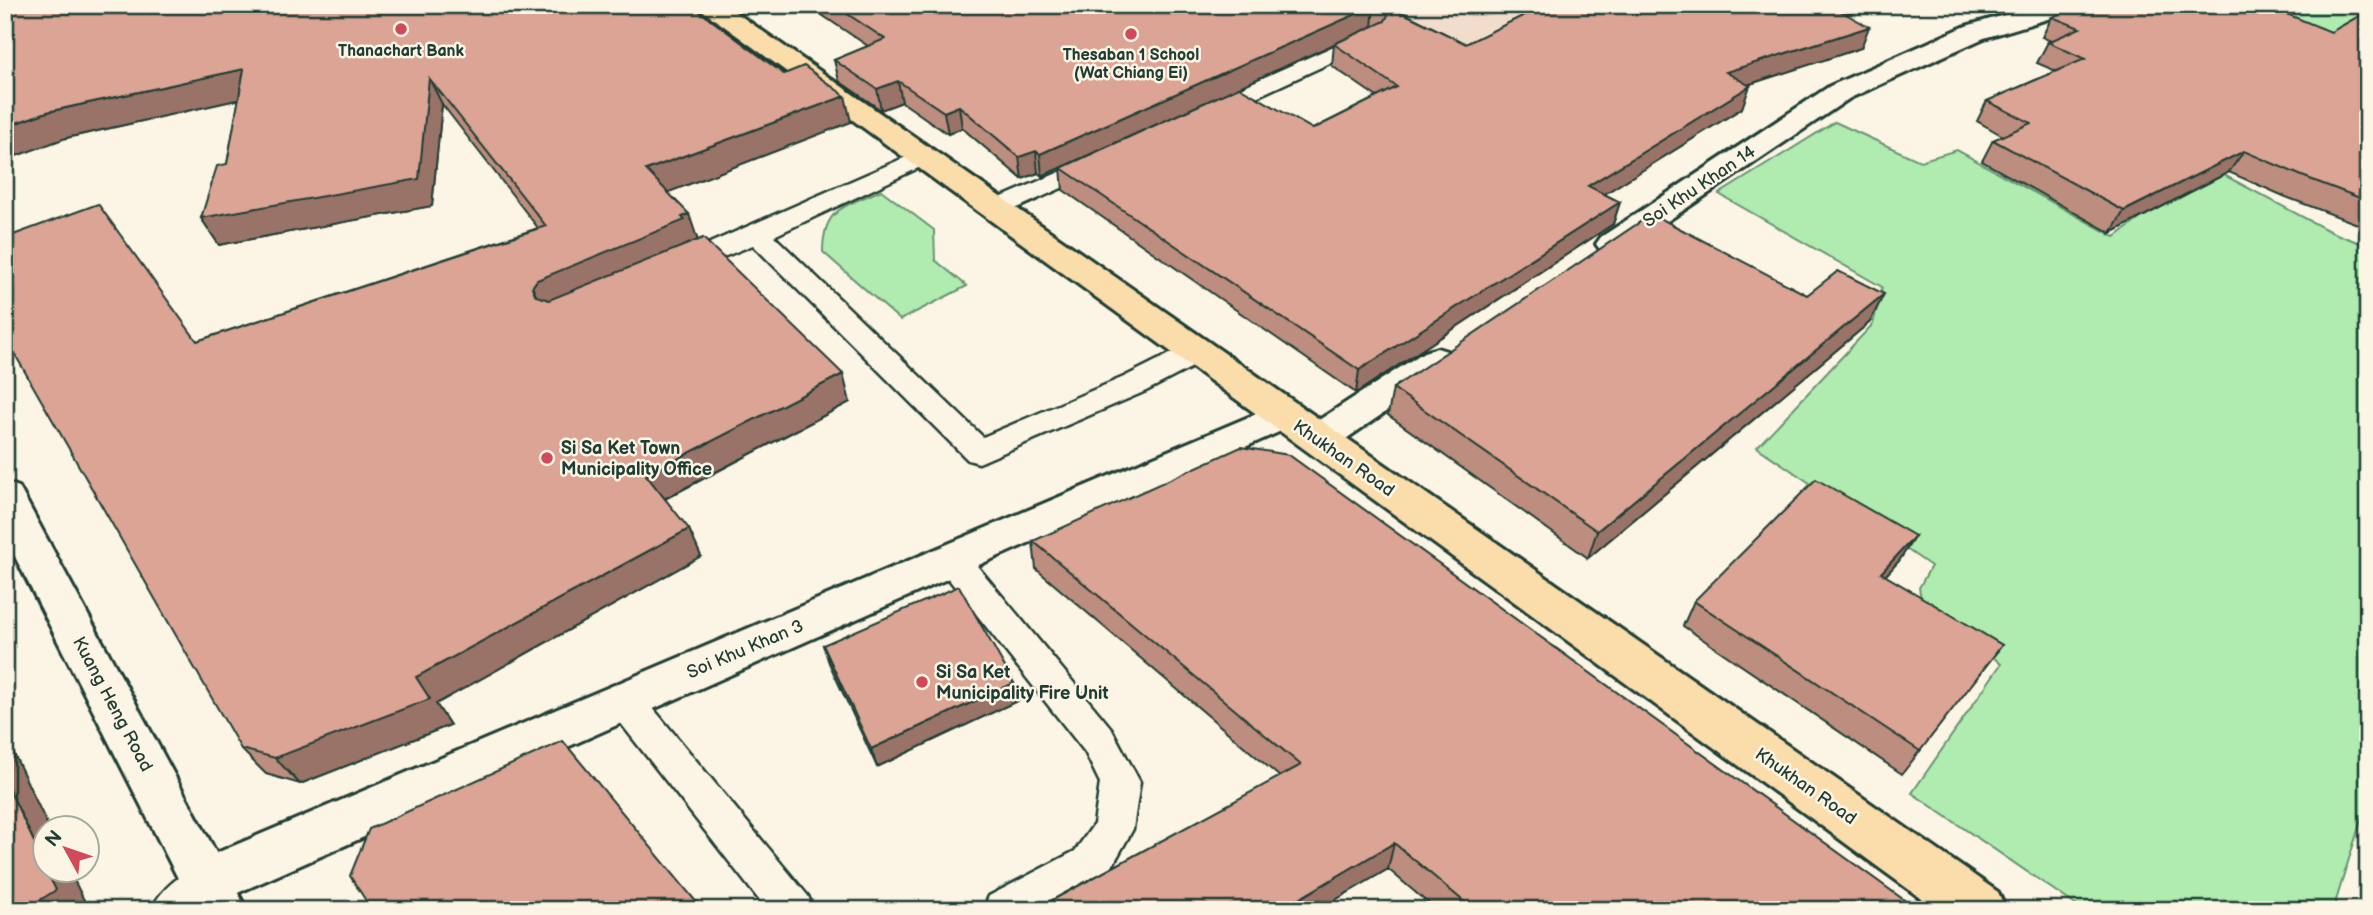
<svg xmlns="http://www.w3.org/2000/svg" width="2373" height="915" font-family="'Balsamiq Sans',sans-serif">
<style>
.built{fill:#f2ddcd}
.green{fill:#b0ebb0;stroke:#689472;stroke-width:2}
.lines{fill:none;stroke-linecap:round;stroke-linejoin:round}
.lane-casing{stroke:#1f3d34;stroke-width:5}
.street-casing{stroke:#1f3d34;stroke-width:6}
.secondary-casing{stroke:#1f3d34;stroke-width:6}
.primary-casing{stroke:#1f3d34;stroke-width:6}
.lane{fill:#fcf5e5;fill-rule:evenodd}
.street{fill:#fcf5e5;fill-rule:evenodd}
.secondary{fill:#fcf5e5;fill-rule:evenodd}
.primary{fill:#fbddab;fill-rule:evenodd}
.wall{fill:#bd8d7f;stroke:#1f3d34;stroke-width:2}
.shaded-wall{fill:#9a7368;stroke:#1f3d34;stroke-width:2}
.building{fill:#dca494;stroke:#1f3d34;stroke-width:2}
.poi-dot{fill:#d1495b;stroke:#fcf5e5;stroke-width:2.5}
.labels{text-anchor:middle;stroke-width:5;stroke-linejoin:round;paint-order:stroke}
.far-poi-label{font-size:16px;font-weight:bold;fill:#1f3d34;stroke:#fcf5e5}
.street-label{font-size:18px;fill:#1f3d34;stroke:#fcf5e5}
.poi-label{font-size:18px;font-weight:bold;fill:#1f3d34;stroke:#fcf5e5;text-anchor:start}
</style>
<rect width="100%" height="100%" fill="#fcf5e5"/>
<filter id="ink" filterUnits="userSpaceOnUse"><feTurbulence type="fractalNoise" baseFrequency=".0143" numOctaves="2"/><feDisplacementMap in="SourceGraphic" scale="14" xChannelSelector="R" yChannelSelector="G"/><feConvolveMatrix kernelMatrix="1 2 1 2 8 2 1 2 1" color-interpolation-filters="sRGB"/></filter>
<g filter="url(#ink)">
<path class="built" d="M1352 5H1574L1462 63Z"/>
<path class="green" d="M2201 5H2368V11L2338 28 2368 56Z
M1835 122 1920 161 1957 150 2115 237 2209 167 2331 232 2368 246V798L2333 910H2083L1912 793 2001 664 1973 640 1924 613 1919 588 1931 566 1757 447 1873 324 1882 287 1719 194Z
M881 190 934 230 935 260 967 286 900 320 823 252C823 207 845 207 881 190Z"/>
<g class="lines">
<g class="lane-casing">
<path id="lane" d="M1372 29 1380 30 1383 35 1380 40 1217 115H1201L1197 110 1201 105Z
M922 150 931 152 934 157 931 162 774 236 983 437 1124 377 1186 346 1196 343 1206 346 1211 353 1206 360 1146 391 979 463 968 460 753 245 679 275 669 273 665 267 669 261Z
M1099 155 1108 157 1111 162 1108 167 1004 214 995 217 986 214 982 209 986 204Z
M952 546 964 550 1111 728 1140 782 1133 829 1105 879 1046 910H983L989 896 1075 851 1094 824 1100 783 1085 752 940 568 935 559 940 550Z
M625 685 638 690 808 896 814 910H767L612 712 606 701 612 690Z
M206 862 221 868 227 882 221 896 204 910H151C161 888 184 871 206 862Z"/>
</g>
<g class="street-casing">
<path id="street" d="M2040 5H2082L2078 10 1984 38 1850 98 1623 251 1612 254 1601 251 1596 244 1601 237 1830 86 1966 26Z
M1437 348 1450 352 1455 360 1450 368 1331 449 1318 452 1305 449 1299 439 1305 429 1424 352Z
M1284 402 1297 406 1303 415 1297 424 224 899 206 906 188 899 181 882 188 865Z"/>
</g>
<g class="secondary-casing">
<path id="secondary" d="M5 482 19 487 247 910H194L5 537Z"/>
</g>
<g class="primary-casing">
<path id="primary" d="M695 5H725L1998 892 2006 910H1937Z"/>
</g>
<use href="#lane" class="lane"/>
<use href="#street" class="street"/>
<use href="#secondary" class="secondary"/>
<use href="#primary" class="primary"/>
</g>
<path class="wall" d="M5 5 784 74 851 122 668 192 698 240 850 402 665 499 701 556 436 704 450 725 300 784 266 774 241 749 197 341 538 228 442 104 432 206 219 245 201 218 227 164 239 99 66 138Z
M807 5H1388L1466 44 1545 5H1876L1846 14 1861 48 1747 85 1742 108 1604 194 1620 202 1613 224 1356 393 1063 190 1061 168 1313 129 1377 97 1332 66 1334 44 1373 27 1042 176 1038 173 1022 179 962 128 948 134 902 102 881 110 839 81 834 60 868 46Z
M2368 11V228L2286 197 2229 172 2111 233 1982 161 1993 140 2003 136 1977 121 1987 101 2056 71 2037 63 2048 42 2051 41 2042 37 2052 17 2258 15 2331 32Z
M1807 295 1870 322 1588 558 1388 415 1393 388Z
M1915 536 1899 561 1885 576 2002 645 1902 774 1683 626 1694 601Z
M1033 541 1918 910H1436L1388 869 1318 910H1034L1280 777 1036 569Z
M823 645 1017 701 877 767 829 663Z
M2368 880V910H2359Z"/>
<path class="shaded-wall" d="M1823 5H1876L1816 23Z
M1374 6 1372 27 1042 176 1040 154Z
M1869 27 1861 48 1719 94 1726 72Z
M244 69 259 95 66 138 5 160V127L47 112Z
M429 78 442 104 432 206 219 245 201 218Z
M898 81 902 102 881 110 877 89Z
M1750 86 1742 108 1582 208 1588 186Z
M845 96 851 122 656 197 646 170Z
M959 106 962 128 948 134 944 112Z
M1036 151 1038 173 1022 179 1019 157Z
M2244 151 2229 172 2111 233 2124 211Z
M1620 202 1613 224 1356 393 1359 370Z
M689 214 698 241 545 315 532 287 537 280Z
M1884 294 1870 322 1588 558 1597 531Z
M843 374 850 402 658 502 646 475Z
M689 529 701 556 436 704 450 725 300 784 275 758 416 677Z
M1915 536 1899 561 1865 598 1881 573Z
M1014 683 1017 701 877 767 871 749Z
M5 735 49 828H46V867L5 781Z
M1394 843 1388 869 1318 910H1280Z
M46 870H69L89 910H24Z"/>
<path class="building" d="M5 5H691L784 74 804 66 845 96 646 170 689 214 682 217 685 220 537 280 532 287 536 296 549 300 703 238 843 374 646 475 689 529 416 677 430 699 275 758 241 749 5 337V238L98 204 197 341 546 226 429 78 419 179 201 218 217 166 227 164 244 69 47 112 5 127Z
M834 5H1387L1466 44 1545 5H1830L1869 27 1726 72 1750 86 1588 186 1620 202 1359 370 1061 168 1239 87 1313 129 1397 87 1334 44 1385 21 1389 13 1384 7 1374 6 1040 154 1036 151 1019 157 959 106 944 112 898 81 877 89 834 60 885 39Z
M2080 5H2238L2258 15 2272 8 2331 32 2368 11V201L2302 176 2244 151 2124 211 1993 140 2031 123 1987 101 2085 59 2048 42 2080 28 2052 17Z
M1652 214 1807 295 1838 271 1884 294 1597 531 1393 388Z
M1241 447 1289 455 1918 910H1474L1394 843 1280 910H1034L1301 765 1033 541Z
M1816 479 1915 536 1881 573 2002 645 1920 751 1694 601Z
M959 586 1014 683 871 749 823 645Z
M563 741 703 910H372L350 876 369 829Z
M5 781 46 867V870L56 890 24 910H5Z"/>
</g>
<g class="poi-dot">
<circle cx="401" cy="29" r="7"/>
<circle cx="1131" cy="34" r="7"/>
<circle cx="547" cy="458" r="7"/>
<circle cx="922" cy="682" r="7"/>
</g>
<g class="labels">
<g class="far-poi-label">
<text x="401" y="56">Thanachart Bank</text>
<text x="1131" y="60">Thesaban 1 School<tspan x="1131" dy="18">(Wat Chiang Ei)</tspan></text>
</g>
<g class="street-label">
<text transform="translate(1699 186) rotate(-34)" y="6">Soi Khu Khan 14</text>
<text transform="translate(1344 458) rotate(35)" y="6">Khukhan Road</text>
<text transform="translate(745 649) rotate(-23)" y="6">Soi Khu Khan 3</text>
<text transform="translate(113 704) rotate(62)" y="6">Kuang Heng Road</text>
<text transform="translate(1806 786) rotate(35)" y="6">Khukhan Road</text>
</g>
<g class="poi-label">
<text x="561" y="454">Si Sa Ket Town<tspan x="561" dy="21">Municipality Office</tspan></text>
<text x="936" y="678">Si Sa Ket<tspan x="936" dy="21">Municipality Fire Unit</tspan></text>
</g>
</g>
<rect width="2373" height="915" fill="none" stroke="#fcf5e5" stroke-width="28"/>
<rect x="14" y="14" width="2345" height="887" fill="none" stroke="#1f3d34" stroke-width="2.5" filter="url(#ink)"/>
<g transform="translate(66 849) rotate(310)"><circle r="33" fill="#fcf5e5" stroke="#a4ab9e" stroke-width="2"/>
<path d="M0-5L12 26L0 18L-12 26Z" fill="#d1495b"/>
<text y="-10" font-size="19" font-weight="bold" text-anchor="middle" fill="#1f3d34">N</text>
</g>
</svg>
